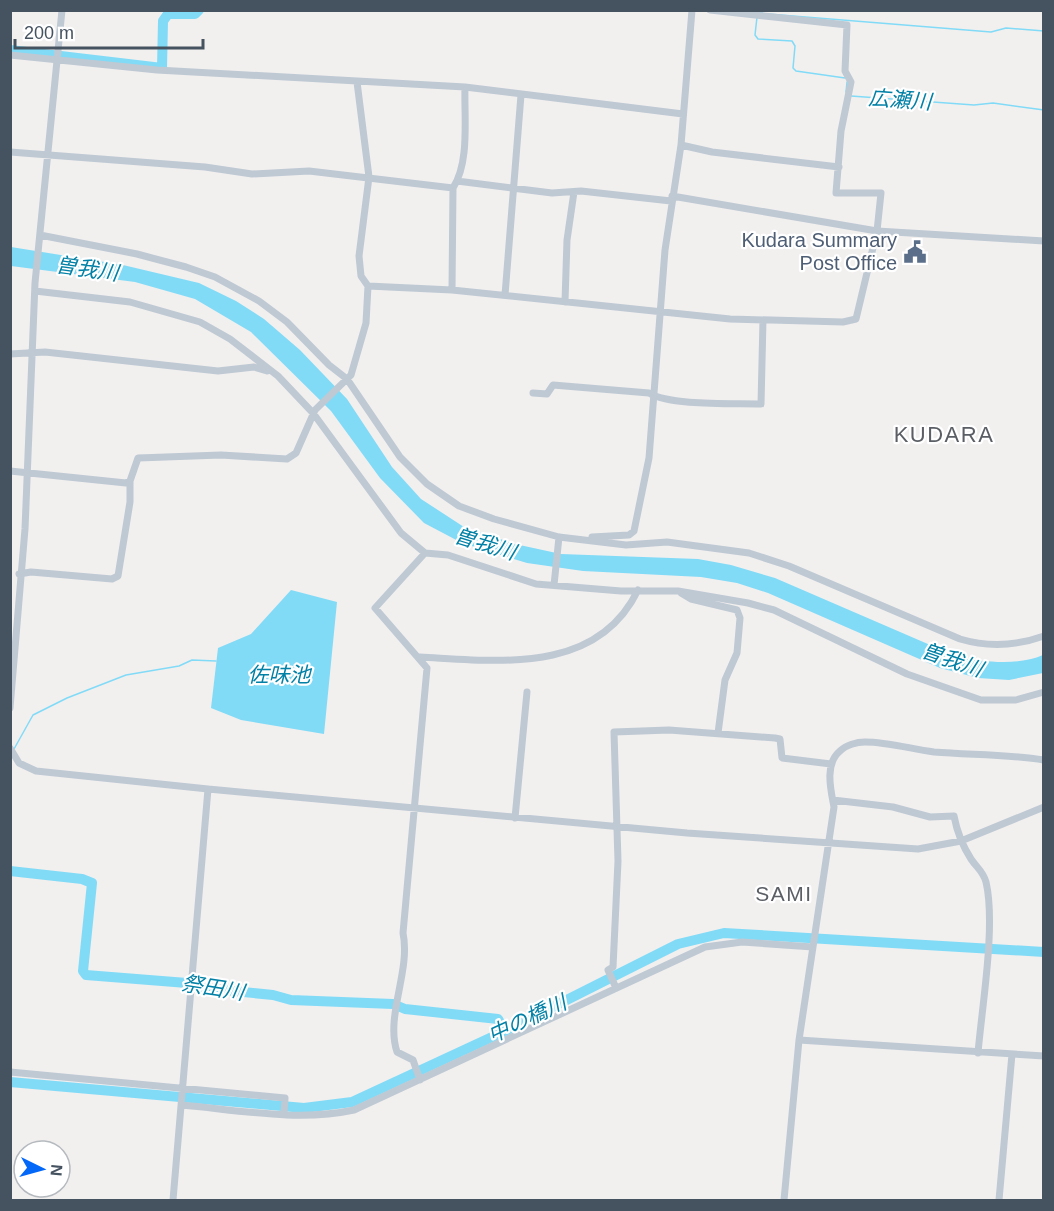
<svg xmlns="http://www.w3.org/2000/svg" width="1054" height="1211" font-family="Helvetica,'Noto Sans JP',sans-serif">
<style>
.water{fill:#81dbf7}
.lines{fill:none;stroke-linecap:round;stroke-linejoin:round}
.stream{stroke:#81dbf7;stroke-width:1.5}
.river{stroke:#81dbf7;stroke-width:10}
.minor{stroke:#bec9d3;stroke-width:7}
.labels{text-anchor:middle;stroke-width:4.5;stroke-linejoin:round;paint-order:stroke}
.service-label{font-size:20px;fill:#4e5e75;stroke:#fff;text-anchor:end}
.water-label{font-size:21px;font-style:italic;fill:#0280a6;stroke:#fff}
.neighbourhood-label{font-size:21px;letter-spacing:1.5px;fill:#5b5f65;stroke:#fff}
.quarter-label{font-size:22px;letter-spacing:1.5px;fill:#5b5f65;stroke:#fff}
</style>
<rect width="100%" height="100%" fill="#f2efef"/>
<path class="water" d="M11 247 123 265 199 283 236 301 264 319 300 350 347 399 392 467 421 499 464 527 515 544 561 554 698 559 731 565 775 578 958 657C984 662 1018 666 1043 655V673L1009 680 978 678 940 668 768 593 737 583 701 577 583 571 527 563 462 543 424 523 380 478 331 411 251 332 195 299 135 282 11 266Z
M291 590 337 602 324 734 241 720 211 708 218 648 251 634Z"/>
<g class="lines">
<path class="stream" d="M757 13 991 32 1006 28 1044 31
M757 17 755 35 758 39 792 41 795 46 793 68 796 71 845 78
M846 92 847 82
M851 96 974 105 993 103 1044 110
M14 749 33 715 67 698 126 675 179 666 192 660 216 661"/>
<path class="river" d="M758 11V10
M10 50 162 68 163 21 168 14H195L199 10
M10 871 82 879 92 883 83 971 86 975 187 983 202 988 273 995 291 1000 393 1004 405 1009 498 1019 505 1031
M10 1082 304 1108 352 1102 505 1031 678 944 724 933 1044 952"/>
<path class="minor" d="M10 55 157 70 465 87 683 114
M681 145 712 152 839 167
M10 152 205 167 252 174 309 171 453 188
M457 181 552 193 581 191 671 201
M672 196 877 231 1044 241
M40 235 137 254 186 267 215 277 259 301 287 322 329 365 347 379 400 457 427 484 459 506 494 519 559 537 626 545 667 542 749 553 789 566 960 639C987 647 1016 646 1044 636
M368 286 452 290 730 319 843 322 856 319 877 231 881 193H836L841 131 851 82 845 71 847 25 710 10
M452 290 453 188C470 162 464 117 465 87
M35 291 130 302 200 322 230 339 278 376 313 413 401 533 425 553 448 555 536 584 621 591H678L748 603 774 610 907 674 981 700H1016L1044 692
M505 295 521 95
M565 302 567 240 574 192
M10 354 45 352 218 371 254 367 267 371
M533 393 547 394 553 385 649 393C670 406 734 403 761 404L763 320
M10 471 126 483 130 481
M592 537 629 535 634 531 649 458 665 250 681 145 692 10
M19 574 31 572 112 579 118 576 130 502V481L138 458 221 455 287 459 296 453 315 410 351 375 366 323 368 286 361 276 359 256 369 177 357 82
M554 585 559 537
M681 593 691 599 737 610 740 618 737 653 725 680 718 733
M420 657C498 661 597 675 638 590
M10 708 25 529 35 283 62 10
M10 748 19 763 36 771 208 789 173 1200
M208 789 687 833 918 849 961 841 1044 807
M833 800 893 807 930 817 954 816C957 832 962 845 971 859 977 868 983 871 986 882 996 925 982 1006 978 1053
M515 818 527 692
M616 988 608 970 613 967 618 861 614 732 669 730 775 738 780 739 782 758 831 764
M799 1040 1044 1056
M10 1072 285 1098 284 1114
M420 1080 413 1060 397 1052C385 1016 411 971 403 933L427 668 375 608 425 553
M182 1105C238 1110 298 1122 354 1110L705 947 742 942 813 947
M784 1200 799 1040 834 807C831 791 824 764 840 751 846 745 857 742 865 742 888 742 911 749 934 752 971 755 1007 754 1044 760
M999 1200 1012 1054"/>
</g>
<defs>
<g id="civic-bare" transform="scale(1.8)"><path d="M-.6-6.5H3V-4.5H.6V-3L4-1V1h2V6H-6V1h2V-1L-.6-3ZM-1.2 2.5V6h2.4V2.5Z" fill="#5c6f8a" stroke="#fff" stroke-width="2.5" paint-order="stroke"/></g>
</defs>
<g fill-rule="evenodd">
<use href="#civic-bare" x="915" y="252"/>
</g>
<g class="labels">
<g class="service-label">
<text x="897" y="247">Kudara Summary<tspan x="897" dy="23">Post Office</tspan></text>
</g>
<g class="water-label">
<text transform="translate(900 100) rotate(4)" y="7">広瀬川</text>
<text transform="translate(87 269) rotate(8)" y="7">曽我川</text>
<text transform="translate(485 544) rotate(17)" y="7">曽我川</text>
<text transform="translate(952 660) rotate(19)" y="7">曽我川</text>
<text x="279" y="682">佐味池</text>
<text transform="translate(213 988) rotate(9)" y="7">祭田川</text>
<text transform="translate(527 1019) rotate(-25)" y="7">中の橋川</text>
</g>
<g class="neighbourhood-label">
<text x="784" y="901">SAMI</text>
</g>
<g class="quarter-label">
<text x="944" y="442">KUDARA</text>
</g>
</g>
<rect width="1054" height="1211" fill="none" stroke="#45525f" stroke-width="24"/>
<g transform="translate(42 1169) rotate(95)"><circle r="28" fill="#ffffff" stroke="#b5babf" stroke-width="1.5"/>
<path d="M0-4.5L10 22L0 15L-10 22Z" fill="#0368f8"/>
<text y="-9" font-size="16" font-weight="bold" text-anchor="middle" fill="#45525f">N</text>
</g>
<path d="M15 39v9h188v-9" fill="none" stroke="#45525f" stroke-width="3"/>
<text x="24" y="39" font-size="18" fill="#45525f" stroke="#ffffff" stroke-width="4.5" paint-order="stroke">200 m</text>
</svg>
